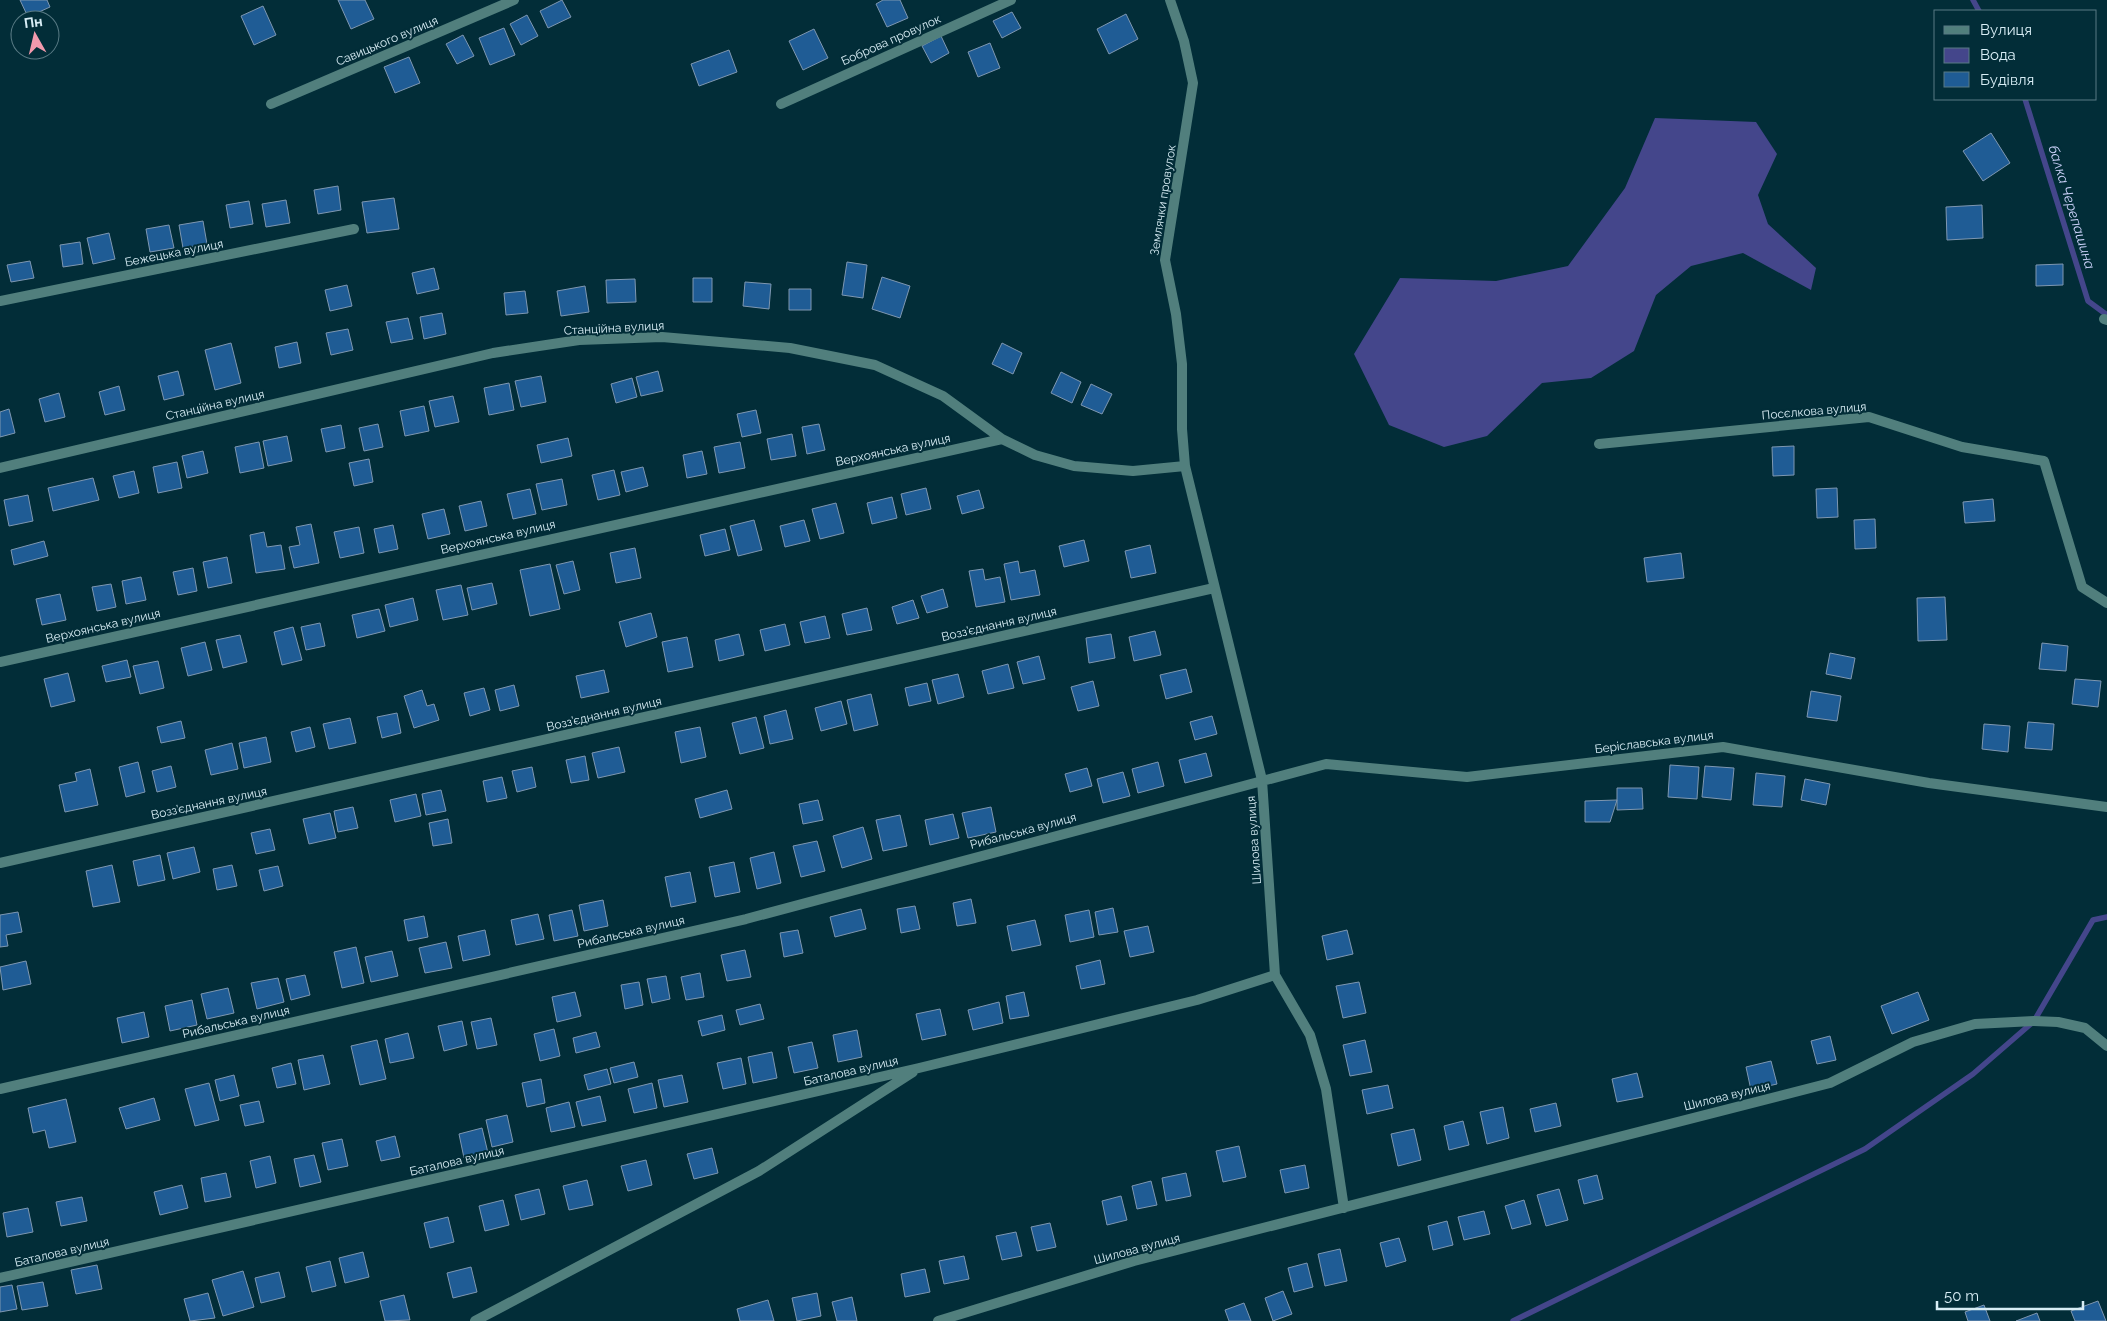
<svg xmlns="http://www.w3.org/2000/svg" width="2107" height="1321" font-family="Raleway,sans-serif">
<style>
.water{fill:#44468b}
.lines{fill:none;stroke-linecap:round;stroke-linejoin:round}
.stream{stroke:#44468b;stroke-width:5.5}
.building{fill:#1f5c95;stroke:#7e97b1}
.minor{stroke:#517f7d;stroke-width:10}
.labels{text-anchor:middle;stroke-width:4;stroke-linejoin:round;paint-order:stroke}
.street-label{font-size:12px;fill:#d8edf5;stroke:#022d38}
.water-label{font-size:14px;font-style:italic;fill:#ced4fc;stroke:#022d38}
</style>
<rect width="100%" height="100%" fill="#022d38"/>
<path class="water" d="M1655 118 1756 122 1777 154 1758 195 1768 224 1816 268 1811 290 1743 253 1691 266 1656 295 1634 351 1591 378 1542 383 1487 436 1444 447 1389 425 1354 354 1400 278 1496 281 1568 266 1625 188Z"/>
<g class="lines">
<path class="stream" d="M1973 0 1979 11
M2025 99 2088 301 2107 315
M1513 1321 1865 1149 1973 1074 2034 1021 2093 920 2107 917"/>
</g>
<path class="building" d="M20 0H47L50 7 28 17Z
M338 0H365L374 19 351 29Z
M562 0 571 17 548 28 540 11Z
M883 0H900L908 18 887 27 876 4Z
M263 6 276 35 254 45 241 16Z
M1012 12 1021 28 1002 38 993 21Z
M1126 14 1138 39 1109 54 1097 29Z
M527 15 538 36 521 45 510 24Z
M504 28 515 55 490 65 479 38Z
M814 29 828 58 803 70 789 41Z
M463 35 474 56 457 64 446 44Z
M941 36 949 53 931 63 922 46Z
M990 43 1000 68 978 77 968 52Z
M729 50 737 72 699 86 691 64Z
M409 57 420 83 395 93 384 67Z
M1991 133 2010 163 1983 181 1963 151Z
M338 186 341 210 318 214 314 190Z
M394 198 399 229 367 233 362 202Z
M286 200 290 223 266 227 262 204Z
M249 201 253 224 230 228 226 205Z
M1982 205 1983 238 1947 240 1946 207Z
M203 221 207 244 183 248 179 225Z
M169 225 174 248 150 252 146 229Z
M109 233 115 259 93 264 87 238Z
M80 242 83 264 63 267 60 245Z
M30 261 34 278 11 282 7 265Z
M847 262 867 265 863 298 842 295Z
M2063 264V285L2036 286V265Z
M434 268 439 289 417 294 412 273Z
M882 277 910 286 900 318 872 309Z
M693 278H712V302H693Z
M635 279 636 302 607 303 606 280Z
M745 282 771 284 769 309 743 306Z
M347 285 352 306 330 311 325 290Z
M585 286 589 312 561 316 557 291Z
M789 289H811V310H789Z
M525 291 528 313 506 315 504 293Z
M442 313 446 334 424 339 420 317Z
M408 318 413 339 391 343 386 322Z
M348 329 353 350 331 355 326 333Z
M297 342 301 363 279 368 275 347Z
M231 343 241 383 215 390 205 350Z
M1002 343 1022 353 1013 374 992 364Z
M178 371 184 395 164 400 158 376Z
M658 371 663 391 641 396 636 377Z
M1061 372 1081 382 1072 403 1051 393Z
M541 376 546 402 521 407 515 381Z
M632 378 637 397 616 403 611 384Z
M509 383 514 410 489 415 484 388Z
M1091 384 1112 394 1102 414 1081 405Z
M119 386 125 410 105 415 99 392Z
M59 393 65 417 45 422 39 399Z
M453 396 459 422 435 427 429 401Z
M424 406 429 431 405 436 400 411Z
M9 409 15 433 0 437V412Z
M756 410 761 433 742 437 737 414Z
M378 424 383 447 364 451 359 428Z
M819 424 825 450 807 454 802 427Z
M341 425 345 448 326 452 321 429Z
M792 434 796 456 771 460 767 439Z
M287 436 292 461 268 466 263 441Z
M568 438 572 456 541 463 537 445Z
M259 442 264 468 240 473 235 447Z
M740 442 745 468 719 473 714 447Z
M1794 446V475L1773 476 1772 447Z
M203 451 208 473 187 478 182 456Z
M702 451 707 474 687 478 683 455Z
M369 459 373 482 354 486 349 463Z
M177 462 182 488 158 493 153 467Z
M643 467 648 486 626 492 621 472Z
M614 470 620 495 598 500 592 475Z
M134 471 139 493 119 498 113 476Z
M93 478 99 500 53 511 48 488Z
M562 479 567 505 542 510 536 484Z
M926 488 931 509 906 515 901 494Z
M1837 488 1838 517 1817 518 1816 489Z
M530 489 536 514 513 519 507 494Z
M979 490 984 508 962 514 957 496Z
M28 495 33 521 9 526 4 500Z
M892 497 897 518 872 524 867 503Z
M1993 499 1995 521 1965 523 1963 502Z
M481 501 487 526 465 531 459 506Z
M836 503 844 533 820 539 812 509Z
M444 509 450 534 428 539 422 514Z
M1875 519 1876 548 1855 549 1854 520Z
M754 520 762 550 738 556 730 526Z
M804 520 810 541 785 547 780 526Z
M311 524 319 563 294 568 289 547 300 545 296 527Z
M393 525 398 549 379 553 374 529Z
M359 527 364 553 340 558 334 532Z
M725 529 730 550 705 556 700 535Z
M264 532 267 547 281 545 285 569 256 573 250 535Z
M1084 540 1089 561 1064 567 1059 546Z
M44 541 48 556 14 565 11 550Z
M1150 545 1156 573 1131 578 1125 551Z
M635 548 641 578 616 583 610 553Z
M1681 553 1684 578 1647 582 1644 558Z
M227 557 232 583 208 588 203 562Z
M573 561 580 590 564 594 556 565Z
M1018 561 1020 573 1035 570 1040 595 1011 600 1004 564Z
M550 564 560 609 530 616 520 570Z
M193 568 197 591 178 595 173 572Z
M983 569 985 580 1000 577 1005 602 976 607 969 571Z
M141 577 146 600 126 604 122 581Z
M492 583 497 604 472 610 467 588Z
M111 584 116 607 97 611 92 587Z
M461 585 468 615 443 620 436 590Z
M943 589 948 607 927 613 921 596Z
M60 594 66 620 42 625 36 599Z
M1945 597 1947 640 1918 641 1917 598Z
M413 598 418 620 390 627 385 605Z
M913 600 919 618 897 624 892 607Z
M867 608 872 630 847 635 842 614Z
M379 609 385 631 357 638 352 615Z
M651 613 657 637 626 647 619 622Z
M825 616 830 638 805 643 800 622Z
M320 623 325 646 306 650 301 627Z
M785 624 790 645 765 651 760 630Z
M293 627 302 660 282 665 274 632Z
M1155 631 1161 655 1134 661 1129 637Z
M739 634 744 655 719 661 715 640Z
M1111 634 1115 658 1089 663 1086 638Z
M240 635 247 662 223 668 216 640Z
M687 637 693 667 668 672 662 642Z
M205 642 212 670 188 676 181 648Z
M2042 643 2068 646 2066 671 2039 669Z
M1830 653 1855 658 1851 679 1826 674Z
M1039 656 1045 679 1023 684 1017 662Z
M127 660 131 677 106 682 102 666Z
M158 661 164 688 140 694 133 666Z
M1008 664 1014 688 988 694 982 671Z
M1186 669 1192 692 1166 699 1160 675Z
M604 670 609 692 581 698 576 676Z
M68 673 75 701 51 707 44 679Z
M958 674 964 697 938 704 932 680Z
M2075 679 2101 681 2098 707 2072 704Z
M1093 681 1099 706 1078 711 1071 687Z
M927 683 931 701 909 706 905 688Z
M514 685 519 706 500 711 495 690Z
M484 688 490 710 470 716 464 693Z
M422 690 427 706 434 704 439 720 414 728 404 696Z
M1811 691 1841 696 1837 721 1807 717Z
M871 694 878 725 854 731 847 700Z
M841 701 847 724 821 731 815 708Z
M786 710 793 739 770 744 764 716Z
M397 713 401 733 382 738 377 717Z
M1212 716 1217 734 1195 740 1190 722Z
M756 717 764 748 740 754 732 723Z
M350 718 356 743 329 749 323 724Z
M181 721 185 738 161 743 157 727Z
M2028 722 2054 724 2052 750 2025 748Z
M1984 724 2010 726 2008 752 1982 749Z
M310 727 315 747 296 752 291 732Z
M700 727 706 757 681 763 675 732Z
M266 737 271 762 244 768 239 743Z
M232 743 238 769 211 775 205 750Z
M619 747 625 772 598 778 592 753Z
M1206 753 1212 776 1185 783 1179 760Z
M585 756 589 780 571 783 566 760Z
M138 762 145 792 126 797 119 767Z
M1158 762 1164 786 1138 793 1132 769Z
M1670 765 1699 767 1697 799 1668 797Z
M171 766 176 787 157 792 152 771Z
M1705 766 1734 768 1731 800 1702 797Z
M532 767 536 787 517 792 512 771Z
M1087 768 1092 786 1070 792 1065 774Z
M90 769 98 805 65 812 59 785 77 781 75 773Z
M1123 772 1130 796 1103 803 1097 779Z
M1756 773 1785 776 1782 807 1753 805Z
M502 777 507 798 487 802 483 781Z
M1805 779 1830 784 1826 805 1801 800Z
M1617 788H1642L1643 809 1617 810Z
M441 790 446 811 426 815 422 794Z
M727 790 732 809 700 818 695 799Z
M416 794 421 816 395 822 390 800Z
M818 800 823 820 803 824 799 804Z
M1617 800 1610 822H1585V801Z
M353 807 358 828 338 832 334 811Z
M991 807 996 832 968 838 962 813Z
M330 813 336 838 309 844 303 819Z
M953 814 959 838 930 845 925 820Z
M900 815 907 846 883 851 876 820Z
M448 819 452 843 433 846 429 823Z
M863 827 872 859 842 868 833 836Z
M270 829 275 850 256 854 251 833Z
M817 841 825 871 801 877 793 846Z
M194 847 200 872 173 879 167 853Z
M774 852 781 883 757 889 750 858Z
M160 855 165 880 138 886 133 861Z
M734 862 740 892 715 897 709 867Z
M112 865 120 902 93 907 86 871Z
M232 865 237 886 217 890 213 869Z
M278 866 283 886 264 891 259 870Z
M690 872 696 902 671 907 665 877Z
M971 899 976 923 957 926 953 903Z
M603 900 608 926 584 931 579 905Z
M915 906 920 929 901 933 897 909Z
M1113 908 1118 932 1099 935 1095 912Z
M861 909 866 929 835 937 830 917Z
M572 910 578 936 554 941 549 915Z
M1089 910 1094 937 1070 942 1065 915Z
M18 912 22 932 6 935 8 946 0 947V915Z
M538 914 544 939 516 945 511 920Z
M424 916 428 937 408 941 404 920Z
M1035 920 1041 945 1012 951 1007 926Z
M1148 926 1154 952 1130 957 1124 931Z
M485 930 490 955 463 961 458 936Z
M798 930 803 953 784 957 780 933Z
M1347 930 1353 954 1327 960 1322 936Z
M446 942 452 968 425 973 419 948Z
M356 947 364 983 342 988 334 952Z
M745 950 751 977 727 981 721 955Z
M392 951 398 976 371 982 365 957Z
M1100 960 1105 984 1081 989 1076 966Z
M26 961 31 984 3 990 0 967Z
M700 973 704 997 686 1000 681 977Z
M305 975 310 995 291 1000 286 979Z
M666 976 670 999 652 1003 647 979Z
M278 978 284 1002 257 1009 251 983Z
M639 982 643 1005 625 1009 621 985Z
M1359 982 1366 1013 1343 1018 1336 986Z
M228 988 234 1013 207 1019 201 994Z
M575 992 581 1016 557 1022 552 997Z
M1024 992 1029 1016 1010 1019 1006 996Z
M1918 992 1929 1020 1892 1034 1881 1006Z
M192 1000 197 1025 170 1031 165 1006Z
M999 1002 1003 1023 973 1030 968 1010Z
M760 1004 764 1019 740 1025 736 1010Z
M940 1009 946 1035 922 1040 916 1014Z
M144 1012 149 1037 122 1043 117 1018Z
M722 1015 725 1030 702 1036 698 1021Z
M491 1018 497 1045 477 1049 471 1022Z
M462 1021 467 1045 444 1051 438 1026Z
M554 1029 560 1056 540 1061 534 1034Z
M857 1030 862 1057 838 1062 833 1035Z
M596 1032 600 1047 576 1053 573 1038Z
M408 1033 414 1058 390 1063 385 1039Z
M1830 1036 1836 1060 1817 1064 1811 1041Z
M377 1040 386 1079 360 1085 351 1046Z
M1365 1040 1372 1072 1350 1076 1343 1045Z
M812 1042 818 1068 794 1073 788 1047Z
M772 1052 777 1078 753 1083 748 1057Z
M323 1055 330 1084 304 1090 298 1060Z
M741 1058 746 1084 723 1089 717 1063Z
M1771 1061 1777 1084 1751 1090 1746 1067Z
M634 1062 638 1077 614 1083 610 1068Z
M291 1063 296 1084 277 1088 272 1068Z
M607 1069 611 1084 588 1090 584 1075Z
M1637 1073 1643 1097 1617 1102 1612 1079Z
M234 1075 239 1096 220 1101 215 1080Z
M682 1075 688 1102 664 1107 658 1080Z
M541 1079 545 1103 527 1107 522 1083Z
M209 1083 219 1120 195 1126 185 1089Z
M652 1083 657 1108 634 1113 628 1089Z
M1388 1085 1393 1108 1367 1114 1362 1090Z
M600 1096 606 1121 582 1126 576 1102Z
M154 1098 160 1120 126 1129 119 1108Z
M66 1099 76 1142 49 1148 45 1130 33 1133 28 1108Z
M259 1101 264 1122 245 1126 240 1105Z
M569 1102 575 1127 551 1132 546 1108Z
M1556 1103 1561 1126 1535 1132 1530 1109Z
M1503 1107 1509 1138 1487 1144 1480 1112Z
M507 1115 513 1142 492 1147 486 1120Z
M1463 1121 1469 1145 1449 1150 1444 1126Z
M482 1128 488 1153 464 1158 459 1134Z
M1414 1129 1421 1160 1398 1166 1391 1134Z
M395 1136 400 1157 381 1161 376 1141Z
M342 1139 348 1166 328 1170 322 1143Z
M1239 1146 1246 1177 1223 1182 1216 1151Z
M712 1148 718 1173 694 1179 687 1154Z
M314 1155 321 1182 300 1187 294 1159Z
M270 1156 276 1183 256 1188 250 1161Z
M646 1160 652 1185 628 1191 621 1166Z
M1305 1165 1309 1188 1285 1193 1280 1170Z
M226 1173 231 1197 205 1202 201 1178Z
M1186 1173 1191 1196 1166 1201 1162 1178Z
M1597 1175 1603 1199 1584 1204 1578 1180Z
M587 1180 593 1205 569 1210 563 1186Z
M1151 1181 1157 1205 1137 1209 1132 1186Z
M182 1185 188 1208 160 1215 154 1192Z
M539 1189 545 1214 521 1220 515 1195Z
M1559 1189 1568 1220 1546 1226 1537 1195Z
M1121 1196 1127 1220 1107 1225 1102 1201Z
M82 1197 87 1221 61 1226 56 1202Z
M503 1200 509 1225 485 1231 479 1206Z
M1524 1200 1531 1224 1512 1229 1505 1206Z
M28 1208 33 1232 7 1237 3 1213Z
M1484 1211 1490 1234 1464 1240 1458 1217Z
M448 1217 454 1242 430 1248 424 1223Z
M1447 1221 1453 1245 1433 1250 1428 1226Z
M1050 1223 1056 1247 1037 1251 1031 1227Z
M1016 1232 1022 1256 1002 1260 996 1236Z
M1399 1238 1406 1261 1386 1267 1380 1243Z
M1340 1249 1347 1281 1325 1286 1318 1254Z
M363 1252 369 1277 345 1283 339 1258Z
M964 1256 969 1279 944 1284 939 1261Z
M330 1261 336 1286 312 1292 306 1267Z
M1307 1263 1313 1287 1294 1292 1288 1268Z
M97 1265 102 1289 76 1294 71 1270Z
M471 1267 477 1292 453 1298 447 1273Z
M925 1269 930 1292 905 1297 901 1274Z
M243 1271 254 1307 223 1316 212 1280Z
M279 1272 285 1297 261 1303 255 1278Z
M43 1282 48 1306 22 1310 17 1286Z
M12 1285 17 1309 0 1312V1287Z
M1283 1291 1292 1314 1273 1321 1265 1298Z
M208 1293 215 1318 190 1321 184 1299Z
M817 1293 821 1316 797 1321 792 1298Z
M404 1295 410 1320 385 1321 380 1301Z
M852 1297 857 1321H837L832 1302Z
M768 1300 774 1321H740L737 1309Z
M2098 1301 2106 1321H2075L2071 1311Z
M1244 1303 1251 1321H1229L1225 1310Z
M1984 1305 1990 1321H1968L1965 1312Z
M2037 1313 2040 1321H2016Z"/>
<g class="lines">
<path class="minor" d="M1170 0 1184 41 1193 83 1165 260 1176 314 1182 364V429L1185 466 1262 780 1275 975 1310 1035 1326 1089 1344 1208
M271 104 514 0
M781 104 1011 0
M0 301 354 229
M2104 319 2107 320
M1599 444 1869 417 1962 447 2044 461 2082 587 2107 603
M0 468 493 353 579 340 662 337 790 348 875 365 943 396 1002 439 1035 455 1074 466 1133 471 1185 466
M0 662 1002 439
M0 863 1214 588
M0 1089 746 919 1326 764 1467 777 1723 747 1929 783 2107 807
M0 1278 919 1068 1197 1000 1275 975
M475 1321 759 1171 913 1072
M938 1321 1134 1261 1830 1083 1913 1042 1975 1024 2034 1021 2058 1022 2085 1028 2107 1046"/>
</g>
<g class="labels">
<g class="street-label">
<text transform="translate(891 40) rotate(-24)" y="4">Боброва провулок</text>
<text transform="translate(387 41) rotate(-23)" y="4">Савицького вулиця</text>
<text transform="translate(1163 200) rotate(-81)" y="4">Землячки провулок</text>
<text transform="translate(174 253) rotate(-11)" y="4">Бежецька вулиця</text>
<text transform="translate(614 328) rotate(-3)" y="4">Станційна вулиця</text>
<text transform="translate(215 405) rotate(-13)" y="4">Станційна вулиця</text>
<text transform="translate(1814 411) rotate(-5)" y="4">Посєлкова вулиця</text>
<text transform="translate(893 450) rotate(-12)" y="4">Верхоянська вулиця</text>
<text transform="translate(498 537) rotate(-13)" y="4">Верхоянська вулиця</text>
<text transform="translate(999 624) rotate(-13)" y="4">Возз’єднання вулиця</text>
<text transform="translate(103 626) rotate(-13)" y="4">Верхоянська вулиця</text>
<text transform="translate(604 714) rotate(-13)" y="4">Возз’єднання вулиця</text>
<text transform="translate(1654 742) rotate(-7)" y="4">Беріславська вулиця</text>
<text transform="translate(209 803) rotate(-12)" y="4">Возз’єднання вулиця</text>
<text transform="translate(1023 831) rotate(-15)" y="4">Рибальська вулиця</text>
<text transform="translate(1254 840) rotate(-94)" y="4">Шилова вулиця</text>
<text transform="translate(631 932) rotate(-13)" y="4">Рибальська вулиця</text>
<text transform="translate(236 1022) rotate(-13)" y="4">Рибальська вулиця</text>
<text transform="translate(851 1071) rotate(-13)" y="4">Баталова вулиця</text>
<text transform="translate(1727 1096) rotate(-14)" y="4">Шилова вулиця</text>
<text transform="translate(457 1161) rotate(-13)" y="4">Баталова вулиця</text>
<text transform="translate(1137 1249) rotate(-15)" y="4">Шилова вулиця</text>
<text transform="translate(62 1252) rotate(-13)" y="4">Баталова вулиця</text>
</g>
<g class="water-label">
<text transform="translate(2072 207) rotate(73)" y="5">балка Черепашина</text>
</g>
</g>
<rect x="1934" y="10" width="162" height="90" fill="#022d38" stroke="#587a84"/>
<rect x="1944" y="26" width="25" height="8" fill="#517f7d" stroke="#587a84"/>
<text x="1980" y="35" font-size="15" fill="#d8edf5">Вулиця</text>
<rect x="1944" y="48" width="25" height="15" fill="#44468b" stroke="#587a84"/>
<text x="1980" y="60" font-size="15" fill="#d8edf5">Вода</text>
<rect x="1944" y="72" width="25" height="15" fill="#1f5c95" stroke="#587a84"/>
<text x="1980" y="85" font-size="15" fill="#d8edf5">Будівля</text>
<g transform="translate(35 35) rotate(352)"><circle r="24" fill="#022d38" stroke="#587a84"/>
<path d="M0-4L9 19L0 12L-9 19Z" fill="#f29aad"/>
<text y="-8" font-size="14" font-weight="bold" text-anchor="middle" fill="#d8edf5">Пн</text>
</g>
<path d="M1937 1301v8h146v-8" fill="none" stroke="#d8edf5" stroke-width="2.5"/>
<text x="1944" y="1301" font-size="15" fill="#d8edf5" stroke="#022d38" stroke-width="4" paint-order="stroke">50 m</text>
</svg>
